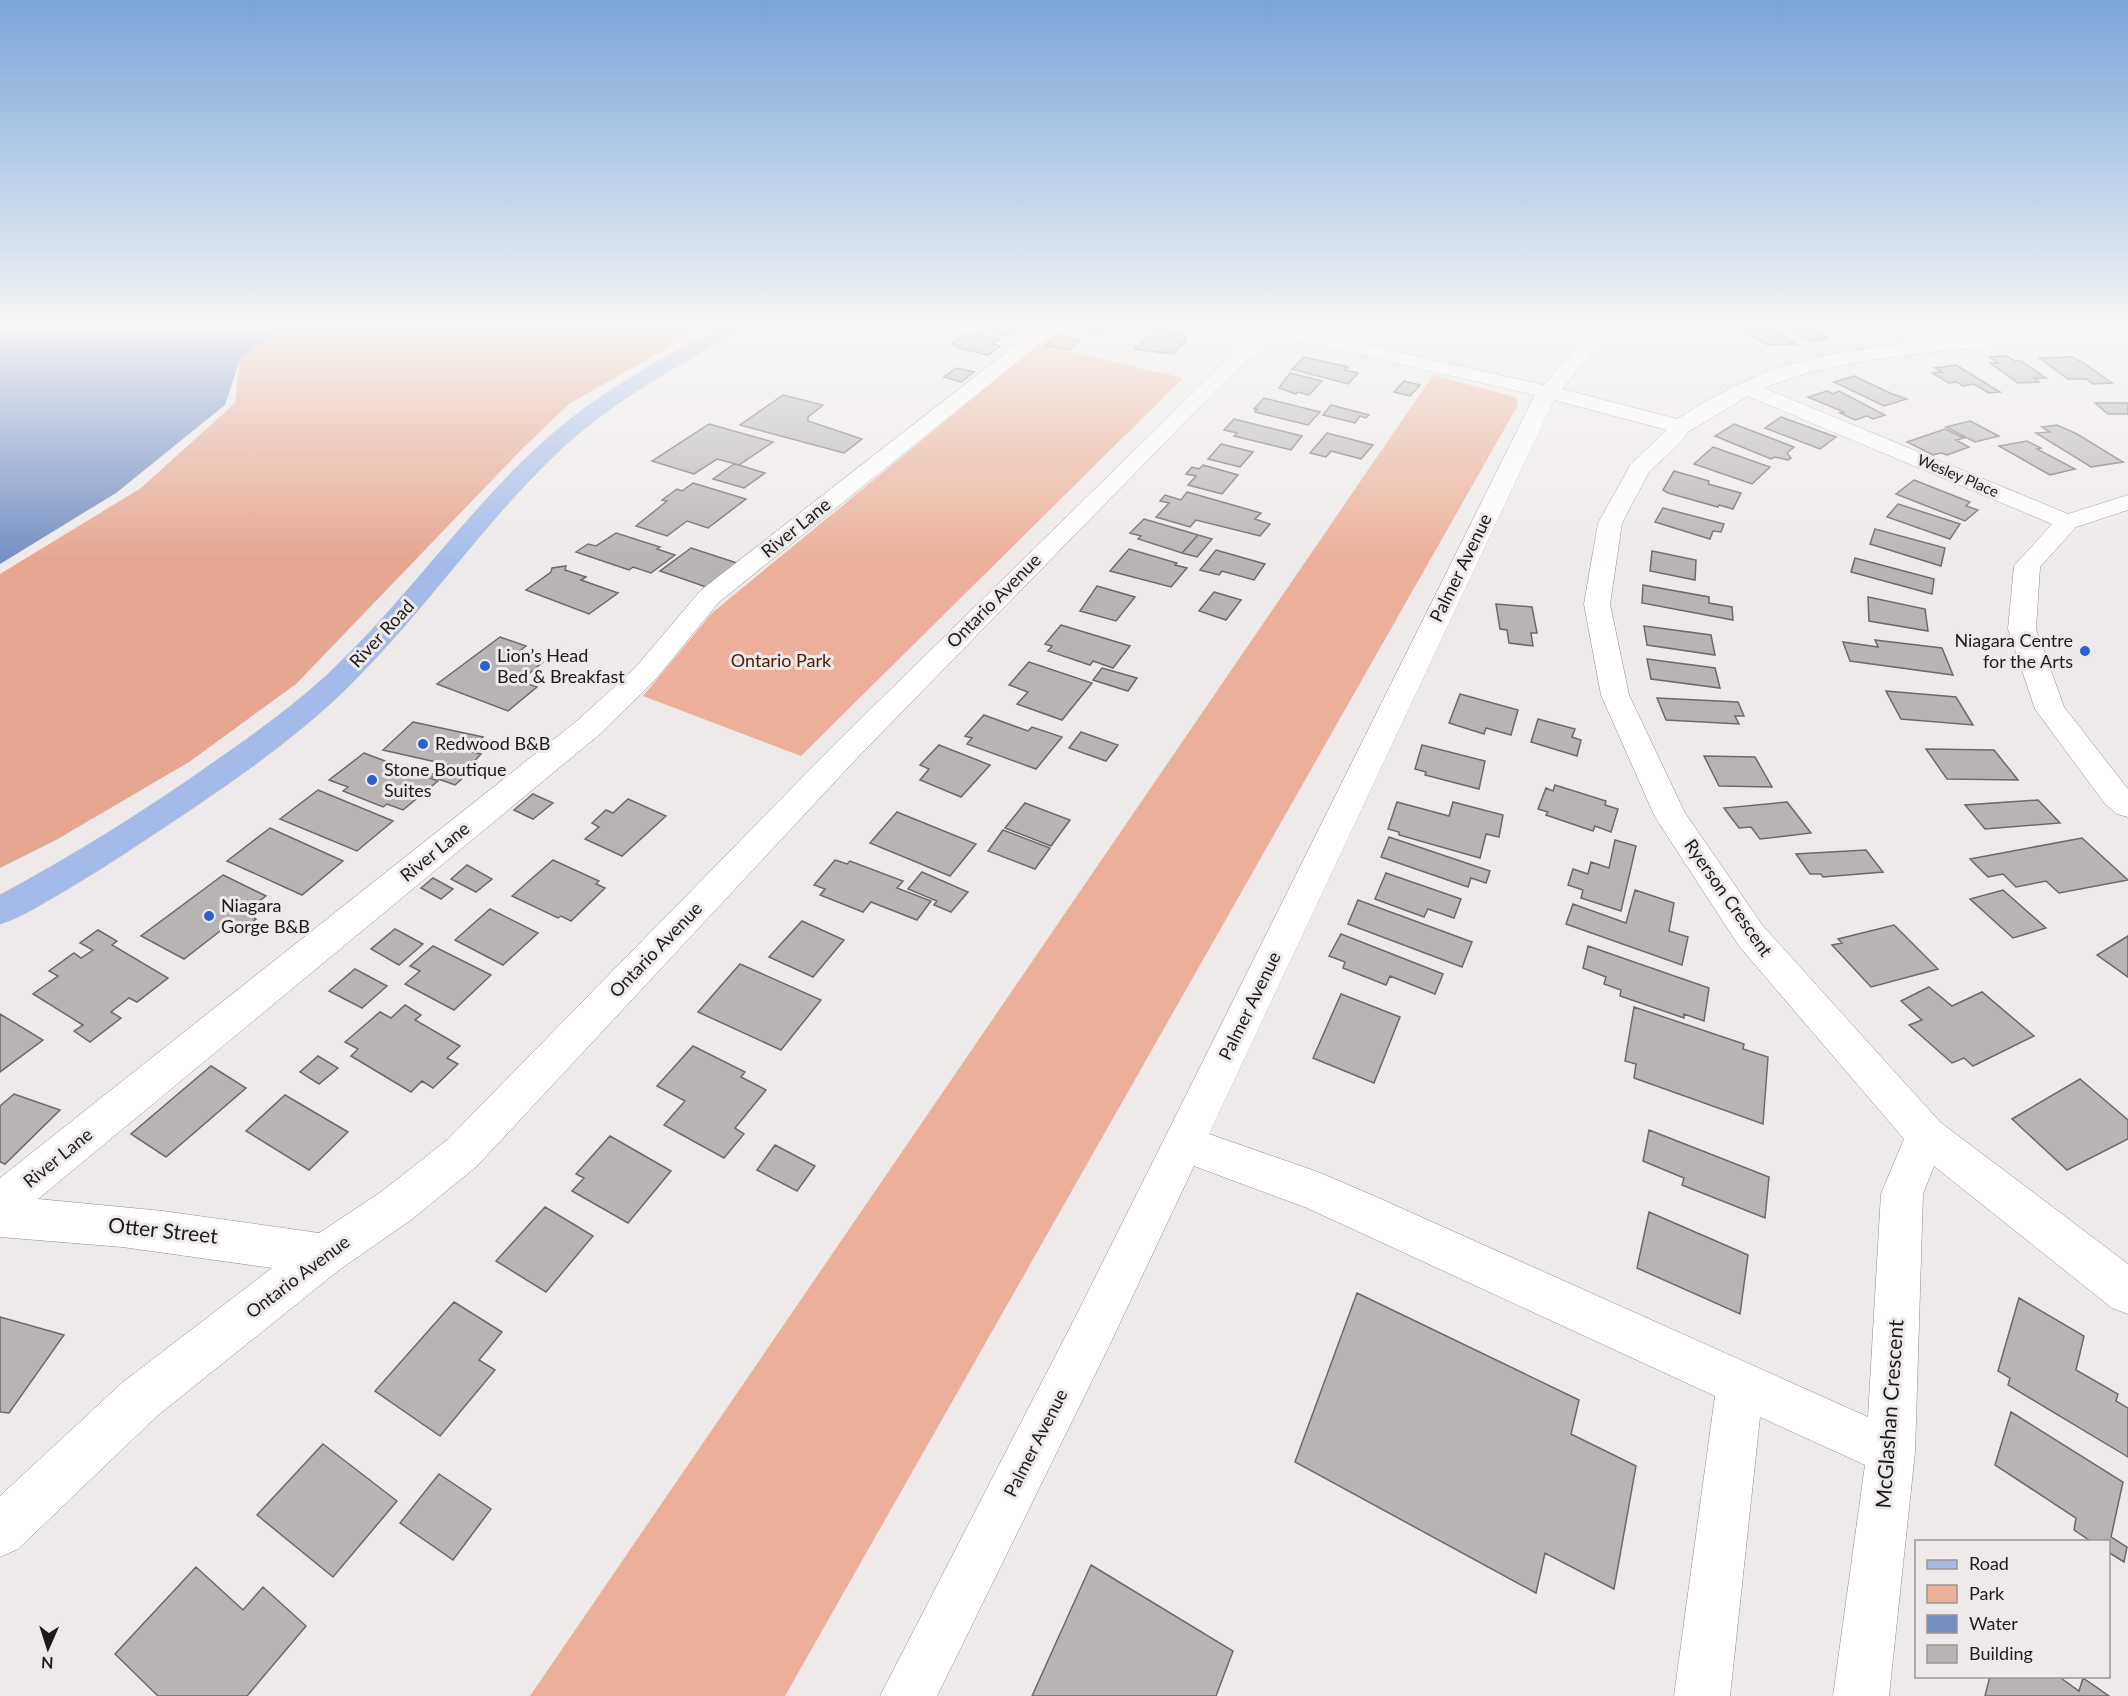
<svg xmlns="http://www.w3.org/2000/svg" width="2128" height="1696" font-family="Lato,sans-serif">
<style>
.green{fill:#ecaf99}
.forest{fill:#e6a68f}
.water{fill:#748ec2}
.building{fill:#b7b4b3;stroke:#6c6968;stroke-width:1.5}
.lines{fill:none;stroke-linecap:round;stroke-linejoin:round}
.minor-casing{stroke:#908d8c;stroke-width:1}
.major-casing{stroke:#c9c8c8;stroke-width:1}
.minor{fill:#fff;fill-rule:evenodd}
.major{fill:#a4bbea;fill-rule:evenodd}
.poi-dot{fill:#2f60cf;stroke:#eeeae9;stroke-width:2}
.labels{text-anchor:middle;stroke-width:6;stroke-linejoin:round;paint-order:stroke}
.far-street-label{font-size:15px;fill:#1c1b1b;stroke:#eeeae9}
.street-label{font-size:18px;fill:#1c1b1b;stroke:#eeeae9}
.poi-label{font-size:18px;fill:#1c1b1b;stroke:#eeeae9;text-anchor:start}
.park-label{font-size:18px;fill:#511902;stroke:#eeeae9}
.near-street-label{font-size:21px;fill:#1c1b1b;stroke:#eeeae9}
</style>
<rect width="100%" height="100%" fill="#eeeae9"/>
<path class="green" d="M1039 344 1183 378 801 756 643 696 712 613Z
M1433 375 1515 397 1518 405 785 1696H530Z"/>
<path class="forest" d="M291 326H705L569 404 522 449 296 684 189 762 56 840 0 868V574L141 488 235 403 240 360 278 332Z"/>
<path class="water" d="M0 326H291L278 332 240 360 225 405 116 493 0 564Z"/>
<path class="building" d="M1001 326H1022L1009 336 993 332Z
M1074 326H1111L1101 335 1071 328Z
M1752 326 1761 331 1769 329 1795 344 1768 345 1745 332 1750 331 1742 327Z
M1778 326H1804L1828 338 1812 341Z
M1835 326H1863L1869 329 1853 331 1849 328 1841 329Z
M1157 328 1177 332 1175 333 1183 335 1186 338 1184 341H1186L1173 354 1135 349Z
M976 334 999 339 992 344 1000 346 988 355 958 348 961 346 952 344 963 335 971 337Z
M1057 335 1080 341 1069 350 1045 345Z
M2006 356 2015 361H2021L2046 378H2034L2039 382 2018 383 1990 363H1998L1989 357Z
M1304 357 1348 367 1345 370 1358 373 1348 384 1292 369Z
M2071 357 2082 362 2112 383 2093 384 2086 379H2068L2039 358Z
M1956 365 2000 392 1989 393 1974 384 1963 386 1957 382 1949 383 1932 373 1942 372 1935 368Z
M956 368 974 372 961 382 944 377Z
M1290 373 1322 381 1309 395 1297 392 1296 394 1279 388Z
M1854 376 1890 393 1907 399 1884 406 1834 382Z
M1404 381 1420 385 1410 396 1394 392Z
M1827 391 1833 394 1839 391 1885 415 1873 419 1867 416 1855 420 1840 413 1844 412 1808 397Z
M783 395 823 405 808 417V421L862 439 844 453 740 425Z
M1264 398 1320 412 1308 425 1255 412 1257 409H1254Z
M2095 403H2128V414H2108Z
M1331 405 1369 415 1366 418 1360 416 1355 423 1323 415Z
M1781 417 1836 437 1820 449 1765 428Z
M1234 419 1302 436 1291 450 1234 436 1237 433 1224 430Z
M1970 421 1999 436 1975 442 1946 427Z
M709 424 773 442 739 465 717 459 694 474 652 461Z
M1734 424 1794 447 1787 453 1791 458 1788 460 1775 457 1771 459 1715 436Z
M2057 425 2077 434 2123 462 2091 467 2036 433 2050 432 2042 427Z
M1945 429 1964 438 1956 440 1969 447 1947 455 1941 453 1933 455 1907 442Z
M1327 433 1373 445 1361 459 1331 451 1326 457 1310 453Z
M2027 441 2041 448 2037 449 2075 469 2050 475 1999 446Z
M1221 444 1253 452 1240 467 1208 459Z
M1713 447 1770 467 1752 484 1694 464Z
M734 464 739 465 765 473 744 488 713 479Z
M1203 465 1238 475 1222 494 1188 485 1196 476 1186 474 1192 467 1199 469Z
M1674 471 1709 481 1708 484 1741 493 1733 509 1719 505 1718 507 1668 493 1663 490Z
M1914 480 1970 502 1966 506 1978 510 1965 521 1896 494Z
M693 483 746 499 708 528 687 521 667 536 636 526 667 501 662 500 677 489 682 491Z
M1187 492 1261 513 1255 519 1270 524 1260 536 1196 520 1190 527 1156 517 1169 503 1160 501 1165 495 1181 500Z
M1898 504 1960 524 1950 539 1887 517Z
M1663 508 1724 524 1721 532 1713 531 1710 539 1655 522Z
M1144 519 1198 535 1182 553 1138 539 1141 536 1130 533Z
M1875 529 1945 548 1941 566 1870 544Z
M616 533 660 547 657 549 675 555 651 573 633 567 629 570 576 552 588 544 596 546Z
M1198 535 1212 539 1197 557 1182 553Z
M691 548 737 563 706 587 660 571Z
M1129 549 1177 563 1175 565 1187 568 1171 587 1110 571Z
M1216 550 1265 564 1254 580 1222 571 1219 575 1200 570Z
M1652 551 1696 560 1695 580 1650 571Z
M1855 558 1934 579 1932 594 1851 572Z
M566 566 565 570 586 577 581 580 618 593 589 614 526 590 551 572 552 568Z
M1643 585 1709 597V603L1732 607 1733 620 1642 603Z
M1097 586 1135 597 1116 621 1080 611Z
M1214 592 1241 600 1226 620 1199 611Z
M1868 597 1925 609 1928 631 1869 621Z
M1496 604 1532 607 1537 633H1531L1533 646 1509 643 1507 630 1500 629Z
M1061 625 1130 646 1113 668 1093 661 1090 665 1048 651 1052 646 1045 644Z
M1644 626 1711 635 1715 655 1647 645Z
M500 637 526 646 517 653 543 662 520 681 537 687 508 711 437 684Z
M1875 640 1942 648 1953 675 1850 661 1843 642 1878 647Z
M1647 659 1715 668 1720 688 1651 679Z
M1029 662 1092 683 1062 720 1017 704 1028 692 1009 685Z
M1102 668 1137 678 1128 691 1093 680Z
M1886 691 1956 697 1973 725 1901 719Z
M1460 694 1518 710 1511 735 1486 728 1484 734 1449 723Z
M1657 698 1738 702 1744 716H1735L1739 724 1666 720Z
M984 715 1028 731 1032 727 1062 737 1036 769 967 744 972 738 965 736Z
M1538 719 1575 729 1572 737 1581 740 1577 756 1531 742Z
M413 722 483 737 469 751 481 754 467 769 383 750Z
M1081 732 1118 745 1106 761 1069 748Z
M939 745 990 765 961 797 920 780 929 769 920 765Z
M1422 745 1485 761 1479 789 1425 775 1426 772 1415 769Z
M1926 749 1994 750 2018 780 1947 779Z
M364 753 438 781 403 810 387 804 383 807 343 791 348 787 329 780Z
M1704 756 1755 757 1772 787 1719 786Z
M440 768 464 777 455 785 430 776Z
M1555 785 1606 801 1605 805 1618 809 1611 832 1595 826 1593 831 1546 815 1548 812 1538 809 1546 788 1553 791Z
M318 790 393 821 357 851 280 819Z
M533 794 553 803 533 819 514 810Z
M628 799 666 816 622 856 585 839 599 827 592 823 606 810 613 813Z
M2038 800 2060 823 1985 829 1965 805Z
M1397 802 1449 816 1453 802 1503 815 1499 837 1486 834 1480 858 1399 835V832L1388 829Z
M1787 802 1811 833 1760 839 1751 827 1739 828 1724 808Z
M1025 803 1070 820 1051 846 1005 828Z
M897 812 976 844 950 876 870 843Z
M270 828 343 861 302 895 227 861Z
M1003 830 1050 848 1035 869 988 851Z
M1389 837 1490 871 1486 883 1471 878 1468 887 1381 857Z
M2082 838 2128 880 2059 893 2046 881 2016 887 2003 874 1988 877 1970 859Z
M1615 840 1636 846 1621 911 1581 898 1583 890 1568 885 1573 869 1588 874 1591 862 1609 868Z
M1866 850 1883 872 1823 877 1821 874H1810L1796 854Z
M553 860 599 881 596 884 605 888 571 921 561 916 558 918 512 896Z
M835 860 847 864 850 861 903 881 897 888 931 901 917 920 871 902 863 912 820 895 825 889 814 885Z
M467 865 492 879 476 892 451 879Z
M922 872 968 892 951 912 934 905 937 901 908 889Z
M1386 873 1461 899 1454 918 1428 909 1424 917 1375 899Z
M223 875 266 896 244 912 256 919 237 934 224 928 184 959 141 936Z
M433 878 453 889 441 899 421 888Z
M1635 890 1674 903 1669 931 1688 937 1682 965 1566 924 1573 904 1626 923Z
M2003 890 2046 928 2013 938 1970 899Z
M1358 900 1472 942 1462 967 1348 924Z
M490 909 538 933 503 965 455 940Z
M802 921 844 940 813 977 769 957Z
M1894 925 1938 969 1871 987 1832 945 1842 943 1838 939Z
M395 929 423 944 399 965 371 949Z
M98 930 117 941 112 945 168 978 137 1002 129 998 111 1012 121 1018 90 1042 74 1031 83 1025 33 994 58 976 49 971 74 953 81 958 93 950 80 943Z
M1341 934 1443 974 1435 994 1390 976 1386 985 1343 968 1345 962 1329 956Z
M2128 936V977L2097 955Z
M433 946 491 975 454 1010 405 984 420 971 410 966Z
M1588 946 1709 988 1704 1021 1684 1014V1018L1620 996 1621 990 1604 984 1606 977 1583 968Z
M740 964 821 1000 781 1050 698 1012Z
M355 969 387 986 362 1008 329 991Z
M1929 987 1952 1006 1982 992 2034 1036 1973 1066 1964 1058 1952 1063 1909 1025 1922 1020 1901 1001Z
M1341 994 1400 1017 1374 1083 1313 1058Z
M405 1005 421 1015 415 1020 460 1046 447 1058 458 1064 433 1088 422 1081 411 1092 351 1056 358 1049 345 1042 380 1012 391 1018Z
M1634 1007 1744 1044 1743 1049 1768 1057 1763 1124 1634 1078 1636 1064 1625 1061Z
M0 1014 43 1040 0 1072Z
M693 1046 745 1072 741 1077 766 1090 735 1128 744 1134 724 1158 664 1125 685 1101 657 1086Z
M318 1056 338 1068 319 1084 300 1072Z
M211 1066 246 1088 166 1157 131 1134Z
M2080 1079 2128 1120V1139L2067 1170 2012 1119Z
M14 1094 60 1110 5 1164 0 1162V1106Z
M285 1095 348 1132 309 1170 246 1131Z
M1649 1130 1769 1177 1765 1218 1682 1185 1684 1178 1643 1161Z
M610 1136 671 1171 628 1223 572 1191 584 1178 576 1174Z
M775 1145 815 1166 797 1191 757 1170Z
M545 1207 593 1236 546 1292 496 1261Z
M1649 1212 1748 1255 1740 1314 1637 1268Z
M1357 1293 1579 1400 1571 1434 1636 1466 1614 1589 1545 1553 1536 1593 1295 1462Z
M2019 1298 2084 1336 2076 1370 2118 1394 2116 1401 2128 1408V1457L2008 1385 2010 1378 1998 1371Z
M454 1302 502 1332 479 1360 495 1370 440 1436 375 1391Z
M0 1317 64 1335 9 1413 0 1412Z
M2011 1412 2123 1482 2111 1537 2127 1547 2124 1562 2108 1552V1542H2092L2074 1530 2076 1518 1995 1465Z
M323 1444 397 1501 333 1577 257 1515Z
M439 1474 491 1509 453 1560 400 1523Z
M1091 1565 1233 1651 1216 1696H1032Z
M196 1567 243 1610 263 1587 306 1626 247 1696H158L115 1654Z
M1990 1676H2058L2079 1691 2083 1678 2109 1696H1985Z"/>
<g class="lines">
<g class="minor-casing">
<path id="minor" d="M1040 326H1062L719 602 655 680 600 734 38 1199 163 1211 319 1233 381 1192 447 1140 836 743 1256 331 1250 326H1283L1544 385 1594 326H1613L1562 389 1677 419C1704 402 1732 386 1762 374 1803 358 1847 351 1891 345 1970 334 2048 330 2128 334V346C2049 342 1972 346 1894 357 1849 363 1806 370 1764 388L2068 514 2128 495V510L2076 527 2040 567 2036 629 2064 707 2128 789V817L2117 814 2105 804 2035 709 2008 629 2014 566 2052 524 1748 396 1688 432 1681 442 1649 472 1622 523 1610 604 1629 695 1685 813 1763 926 1940 1122 2128 1264V1314L2112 1308 1934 1166 1923 1194 1915 1452 1889 1696H1833L1865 1465 1760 1417 1730 1696H1674L1715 1396 1307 1208 1194 1166 1110 1344 937 1696H880L1078 1312 1535 395 1274 335 1221 385 858 757 477 1166 411 1220 339 1270 157 1416 18 1549 0 1557V1496L123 1382 272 1268 122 1247 0 1237V1178L578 720 635 668 701 590ZM1554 400 1667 430 1631 464 1598 523 1584 604 1601 695 1655 817 1739 946 1904 1139 1881 1194 1868 1417 1372 1195 1318 1172 1209 1134Z"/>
</g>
<g class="major-casing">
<path id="major" d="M722 326H746L743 330C678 365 612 401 558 452 482 524 424 612 349 686 288 746 213 795 142 842 114 861 85 879 56 896 38 906 20 918 0 924V895C74 855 145 811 214 762 253 735 292 707 328 674 405 602 465 513 543 442 596 394 660 359 722 326Z"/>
</g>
<use href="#minor" class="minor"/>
<use href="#major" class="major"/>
</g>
<linearGradient id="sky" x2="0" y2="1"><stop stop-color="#79a5d9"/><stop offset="0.58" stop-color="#f7f6f5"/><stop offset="1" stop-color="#f7f6f5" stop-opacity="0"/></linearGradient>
<rect width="2128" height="563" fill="url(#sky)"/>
<g class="poi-dot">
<circle cx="2085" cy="651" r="6"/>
<circle cx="485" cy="666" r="6"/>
<circle cx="423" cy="744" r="6"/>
<circle cx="372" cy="780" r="6"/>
<circle cx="209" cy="916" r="6"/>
</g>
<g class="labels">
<g class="far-street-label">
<text transform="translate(1958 476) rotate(23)" y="5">Wesley Place</text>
</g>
<g class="street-label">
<text transform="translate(796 528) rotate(-39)" y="6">River Lane</text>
<text transform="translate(1461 568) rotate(-64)" y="6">Palmer Avenue</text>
<text transform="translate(994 601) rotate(-45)" y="6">Ontario Avenue</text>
<text transform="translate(382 634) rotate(-47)" y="6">River Road</text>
<text transform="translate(435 852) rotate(-39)" y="6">River Lane</text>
<text transform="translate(1728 898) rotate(55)" y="6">Ryerson Crescent</text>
<text transform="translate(656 950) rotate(-46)" y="6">Ontario Avenue</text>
<text transform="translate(1250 1006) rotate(-64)" y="6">Palmer Avenue</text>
<text transform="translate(58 1158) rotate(-39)" y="6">River Lane</text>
<text transform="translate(298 1277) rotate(-37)" y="6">Ontario Avenue</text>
<text transform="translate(1036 1443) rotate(-63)" y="6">Palmer Avenue</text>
</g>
<g class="poi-label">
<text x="2073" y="647" text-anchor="end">Niagara Centre<tspan x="2073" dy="21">for the Arts</tspan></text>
<text x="497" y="662">Lion’s Head<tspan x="497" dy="21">Bed &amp; Breakfast</tspan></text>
<text x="435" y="750">Redwood B&amp;B</text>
<text x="384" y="776">Stone Boutique<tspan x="384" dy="21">Suites</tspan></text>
<text x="221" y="912">Niagara<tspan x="221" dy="21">Gorge B&amp;B</tspan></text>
</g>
<g class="park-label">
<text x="781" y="667">Ontario Park</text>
</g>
<g class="near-street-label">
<text transform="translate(163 1231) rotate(6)" y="7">Otter Street</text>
<text transform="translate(1890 1414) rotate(-86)" y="7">McGlashan Crescent</text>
</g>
</g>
<rect x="1915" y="1540" width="195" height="138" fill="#eeeae9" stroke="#9a9797" stroke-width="1.5"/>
<rect x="1927" y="1560" width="30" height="9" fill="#a4bbea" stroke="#9a9797" stroke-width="1.5"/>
<text x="1969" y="1570" font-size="18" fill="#1c1b1b">Road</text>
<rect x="1927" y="1585" width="30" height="18" fill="#ecaf99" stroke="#9a9797" stroke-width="1.5"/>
<text x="1969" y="1600" font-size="18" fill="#1c1b1b">Park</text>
<rect x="1927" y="1615" width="30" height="18" fill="#748ec2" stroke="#9a9797" stroke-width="1.5"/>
<text x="1969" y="1630" font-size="18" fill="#1c1b1b">Water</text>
<rect x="1927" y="1645" width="30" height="18" fill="#b7b4b3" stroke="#9a9797" stroke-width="1.5"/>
<text x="1969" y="1660" font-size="18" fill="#1c1b1b">Building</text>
<g transform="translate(48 1648) rotate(183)" stroke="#eeeae9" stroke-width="4.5" paint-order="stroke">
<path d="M0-4.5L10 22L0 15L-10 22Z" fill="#1c1b1b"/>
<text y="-9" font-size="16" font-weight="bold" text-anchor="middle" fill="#1c1b1b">N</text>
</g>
</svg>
